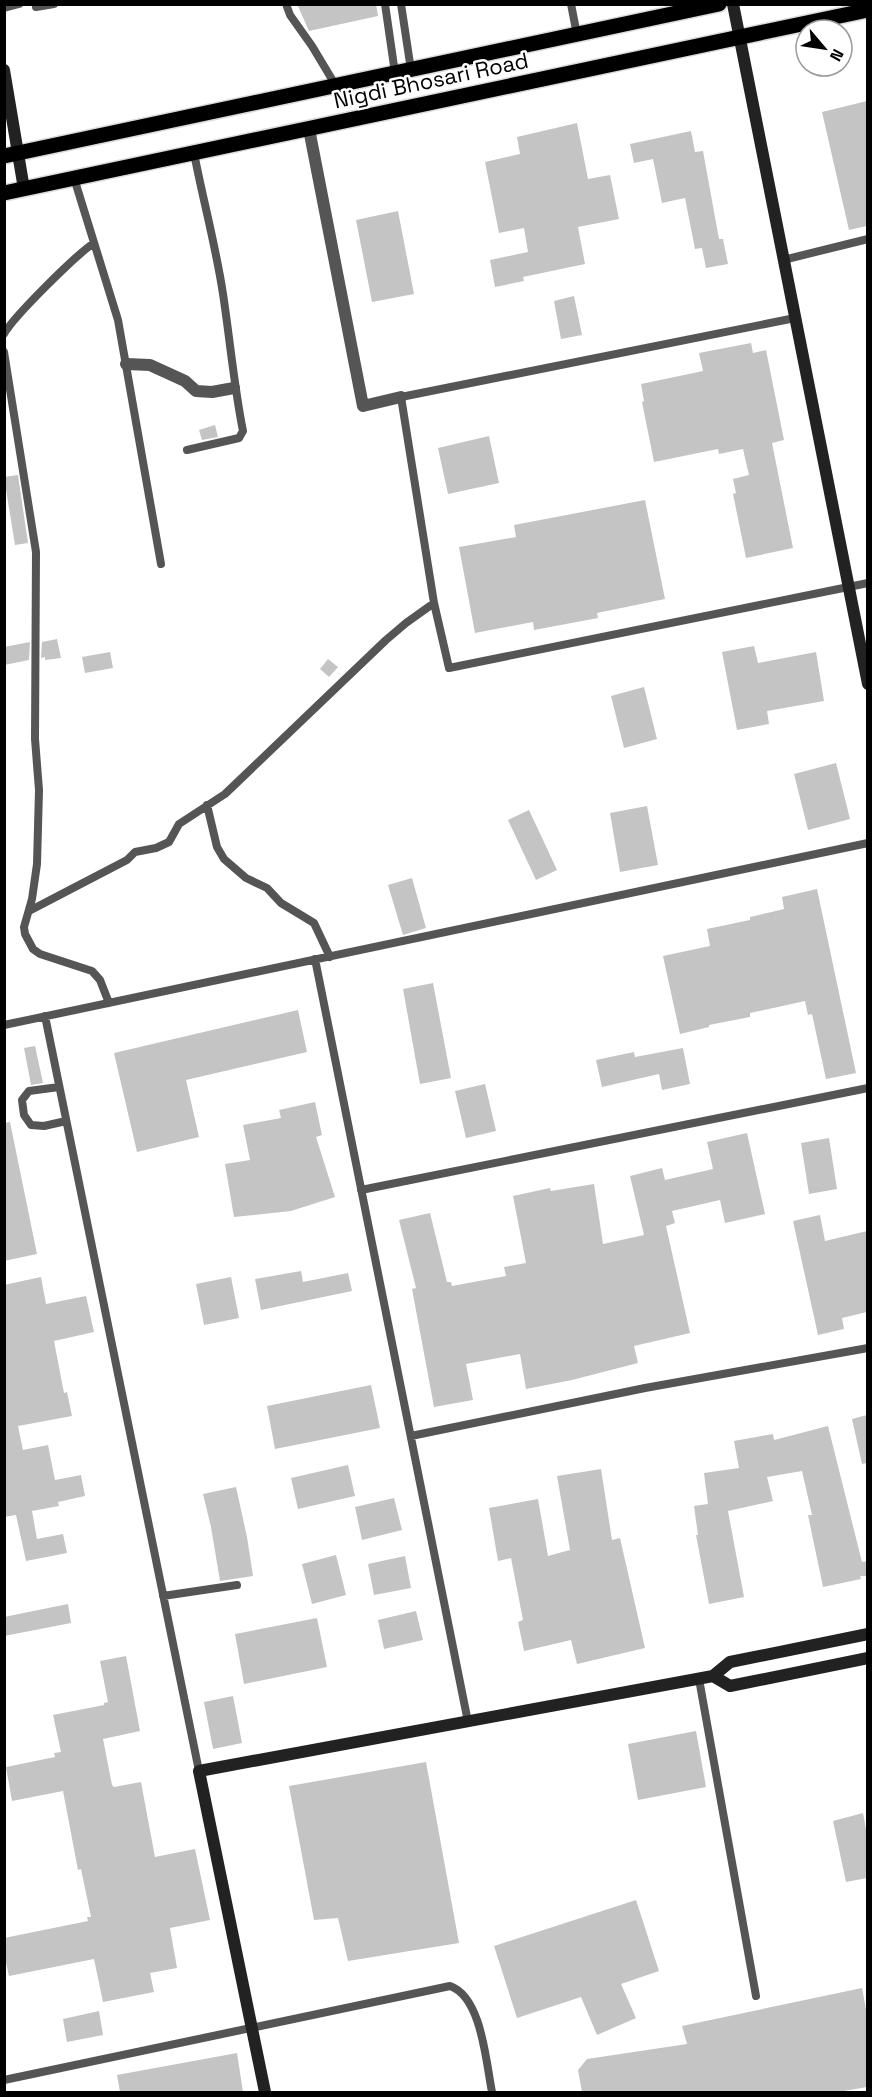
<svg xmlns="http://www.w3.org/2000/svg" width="872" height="2097" font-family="'Space Grotesk',sans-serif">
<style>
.building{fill:#c4c4c4}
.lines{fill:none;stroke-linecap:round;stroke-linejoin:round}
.primary-casing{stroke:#dbdbdb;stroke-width:18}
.lane{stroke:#555;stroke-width:8}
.street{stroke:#555;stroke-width:12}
.secondary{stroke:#222;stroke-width:12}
.primary{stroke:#000;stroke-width:15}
.labels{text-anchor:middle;stroke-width:5;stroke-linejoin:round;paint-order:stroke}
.street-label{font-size:22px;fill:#000;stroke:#fff}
</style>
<rect width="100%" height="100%" fill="#fff"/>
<path class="building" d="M297 4H376L378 16 309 31Z
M867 101V226L849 230 822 112Z
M577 123 588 179 610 175 619 219 578 227 585 264 523 277 524 281 495 287 490 260 528 252 524 228 499 233 485 162 520 154 517 137Z
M691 131 695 152 703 151 719 239H723L728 264 706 268 702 248 695 249 685 198 662 203 653 159 634 163 630 144Z
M398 211 414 294 372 302 356 220Z
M574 296 582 335 561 339 554 301Z
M751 343 753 353 766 350 784 440 772 443 793 548 746 558 733 494 736 493 733 479 749 475 743 449 719 454 718 449 654 462 642 402 644 401 641 384 703 371 699 353Z
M215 425 218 437 202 440 199 430Z
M489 436 499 483 448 494 438 448Z
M18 475 28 543 15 545 4 477Z
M645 500 665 599 597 613 598 618 534 630 533 622 475 633 459 547 516 537 514 525Z
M57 639 61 658 45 660V657L41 658 42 642Z
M30 642 29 660 4 665V647Z
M754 646 758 663 816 652 824 701 767 711 769 724 737 730 722 652Z
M110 652 113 668 85 673 82 657Z
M328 659 338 667 329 677 320 669Z
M644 687 657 739 624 748 611 696Z
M836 763 850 819 808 830 794 774Z
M647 806 658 865 620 872 610 813Z
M529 810 557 870 536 880 508 820Z
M412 878 426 928 403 935 388 885Z
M817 889 856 1073 826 1079 812 1014 808 1015 805 1001 750 1013V1017L709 1025V1027L680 1034 663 956 710 946 707 929 750 920V917L784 909 782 897Z
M433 983 451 1078 420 1084 403 989Z
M298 1010 307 1052 186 1080 199 1137 137 1152 114 1053Z
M35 1046 43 1083 31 1085 24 1048Z
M683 1048 690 1084 662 1090 659 1074 602 1087 596 1060 634 1052 635 1057Z
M485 1084 496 1131 466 1138 455 1091Z
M315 1102 322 1135 316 1137 335 1197 291 1211 234 1217 225 1164 250 1160 243 1125 281 1118 279 1110Z
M10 1122 37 1254 4 1261V1123Z
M747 1133 765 1214 725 1223 720 1200 672 1211 675 1223 666 1226 690 1333 634 1346 638 1363 572 1380 526 1389 520 1354 466 1364 473 1400 434 1407 412 1289 416 1288 399 1220 430 1213 447 1282H451L452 1286 506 1276 504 1267 526 1263 513 1196 550 1188 551 1191 594 1184 603 1244 644 1235 630 1176 662 1168 665 1180 713 1169 707 1142Z
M829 1138 837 1189 809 1194 801 1143Z
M820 1215 825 1241 867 1231V1312L842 1318 844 1329 818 1335 793 1221Z
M301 1271 303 1282 348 1273 352 1291 261 1310 255 1279Z
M41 1277 46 1304 86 1296 94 1332 54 1341 64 1393 67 1392 72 1416 18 1426 23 1450 48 1445 55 1480 81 1475 85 1496 58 1502 59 1506 32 1511 37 1539 63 1534 67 1553 26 1561 16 1515 4 1517V1285Z
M231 1277 239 1318 204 1325 196 1284Z
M371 1385 380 1428 275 1449 267 1406Z
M867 1415V1463L862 1464 852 1419Z
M828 1426 862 1562 867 1561V1576H860L861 1579 823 1587 808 1515H812L802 1471 767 1477 773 1501 728 1511 744 1597 709 1604 696 1535H698L694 1506 708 1504 704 1473 739 1468 734 1441 773 1434 774 1440Z
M348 1465 355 1496 298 1509 291 1478Z
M601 1469 612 1540 620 1538 645 1648 577 1664 571 1640 524 1651 518 1622 523 1620 511 1558 498 1561 489 1508 538 1499 548 1556 570 1550 557 1476Z
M236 1487 247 1537 253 1576 220 1581 211 1527 203 1494Z
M394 1498 402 1530 362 1540 355 1507Z
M336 1555 346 1595 312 1604 302 1564Z
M405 1556 411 1588 374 1595 368 1564Z
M68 1604 71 1623 4 1636V1617Z
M416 1611 423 1640 384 1649 378 1620Z
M317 1618 327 1667 244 1684 235 1634Z
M126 1656 140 1731 103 1739 112 1785 114 1787 141 1782 155 1857 195 1849 210 1920 170 1928 177 1968 150 1973 154 1992 103 2002 94 1959 9 1976 4 1954V1938L88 1921 87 1917H91L81 1869 78 1870 63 1791 12 1801 6 1767 55 1757 54 1753 61 1752 53 1715 104 1705V1703L108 1702 100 1661Z
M233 1696 242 1743 213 1749 204 1702Z
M696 1731 706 1787 638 1800 628 1744Z
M426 1762 459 1943 348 1961 338 1918 314 1920 289 1786Z
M863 1813 867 1835V1878L846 1882 833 1821Z
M636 1900 659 1971 621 1984 636 2018 597 2035 581 1997 517 2018 494 1946Z
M862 1988 867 2014V2087L838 2092H582L578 2070 587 2059 687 2044 682 2026Z
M99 2011 103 2035 67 2042 63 2019Z
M237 2053 243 2092H120L117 2075Z"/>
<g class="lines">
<g class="primary-casing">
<path id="primary" d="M4 156 719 4
M4 193 868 10"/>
</g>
<path class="lane" d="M36 4V7L54 4
M286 4 290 15 312 46 336 86
M385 4 395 73
M401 4 411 70
M571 4 577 35
M4 8 19 4
M74 178 118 320 161 564
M783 260 868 239
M795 318 401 397 434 603 449 668 868 583
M4 334C13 317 77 254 94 243
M4 352 36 552 35 739 39 790 37 864 32 899 24 927 25 934 33 949 40 954 92 971 100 980 109 1003
M187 450 239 438 243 431C234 386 230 340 223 294 216 247 203 200 194 153
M207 805 217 847 224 859 246 878 267 888 281 903 314 923 330 957
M29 911 127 860 135 852 156 848 169 842 179 824 225 794 386 640 406 623 434 603
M315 959 468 1722
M45 1016 199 1771
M4 1025 868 843
M59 1087 29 1091 22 1100 24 1115 31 1125 44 1126 66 1121
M361 1190 868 1088
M411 1436 645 1388 868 1348
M163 1596 237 1585
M699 1679 756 1996
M4 2080 450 1986C482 1997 486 2063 492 2092"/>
<path class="street" d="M309 129 363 406 401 397
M126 364 150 365 185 381 196 391 212 392 234 388"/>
<path class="secondary" d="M733 4 868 684
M4 70 24 189
M713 1676 730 1686 868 1658
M265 2092 199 1771 713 1676 730 1662 868 1634"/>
<use href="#primary" class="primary"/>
</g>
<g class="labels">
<g class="street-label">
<text transform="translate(431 80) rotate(-12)" y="8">Nigdi Bhosari Road</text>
</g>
</g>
<rect width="872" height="2097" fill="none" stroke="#000000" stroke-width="12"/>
<g transform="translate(824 48) rotate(119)"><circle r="28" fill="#ffffff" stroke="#999999" stroke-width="1.5"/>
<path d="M0-4.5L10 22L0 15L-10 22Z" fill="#000000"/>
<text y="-9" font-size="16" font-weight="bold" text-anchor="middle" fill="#000000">N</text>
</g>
</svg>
